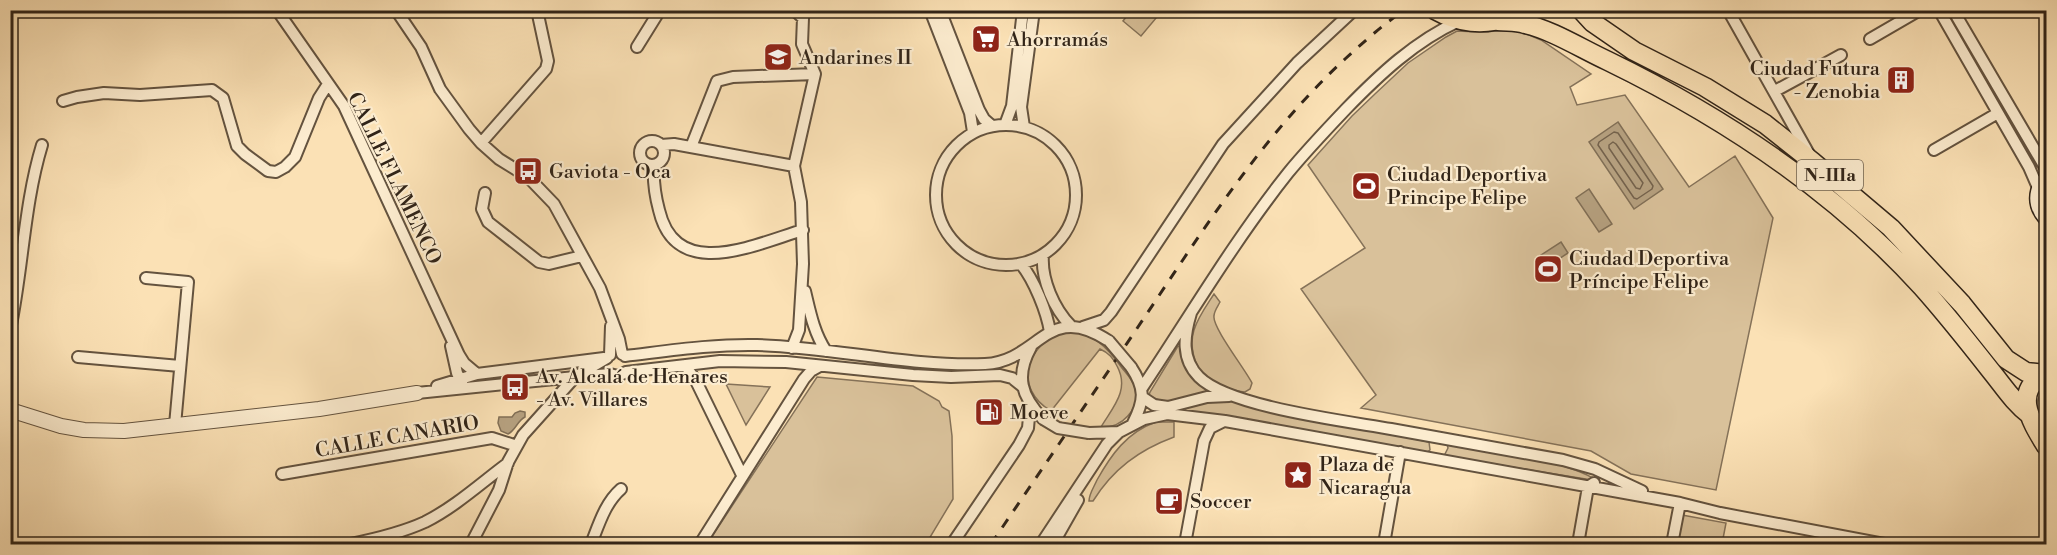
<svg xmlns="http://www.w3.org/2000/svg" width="2057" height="555" font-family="'Libre Bodoni',serif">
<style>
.green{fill:#d9c19a;stroke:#857259;stroke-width:1.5}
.water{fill:#b6a180;stroke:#816f56;stroke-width:1.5}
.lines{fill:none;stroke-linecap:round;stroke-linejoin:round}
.shore{stroke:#74624c;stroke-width:1.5}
.minor-casing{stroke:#64533f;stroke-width:14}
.tertiary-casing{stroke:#64533f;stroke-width:16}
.secondary-casing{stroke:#312418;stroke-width:18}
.trunk-casing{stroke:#312418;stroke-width:21}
.minor{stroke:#fceccf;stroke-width:10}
.tertiary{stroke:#fceccf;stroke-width:14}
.secondary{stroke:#fceccf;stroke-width:15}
.trunk{stroke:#fbe1b5;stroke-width:18}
.rail{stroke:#312418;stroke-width:3;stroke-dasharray:10 10;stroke-linecap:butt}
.minor-bridge-casing{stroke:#64533f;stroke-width:14;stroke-linecap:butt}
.minor-bridge{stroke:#fceccf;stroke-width:10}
.labels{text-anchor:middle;stroke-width:4.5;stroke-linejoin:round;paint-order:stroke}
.shield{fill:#fceccf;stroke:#6e604f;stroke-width:1.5}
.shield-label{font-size:18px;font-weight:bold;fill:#312418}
.poi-label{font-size:20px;fill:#312418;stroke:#fceccf;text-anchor:start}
.street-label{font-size:20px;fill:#312418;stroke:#fceccf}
</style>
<rect width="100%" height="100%" fill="#fbe1b5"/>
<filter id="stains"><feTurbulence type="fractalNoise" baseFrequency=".00333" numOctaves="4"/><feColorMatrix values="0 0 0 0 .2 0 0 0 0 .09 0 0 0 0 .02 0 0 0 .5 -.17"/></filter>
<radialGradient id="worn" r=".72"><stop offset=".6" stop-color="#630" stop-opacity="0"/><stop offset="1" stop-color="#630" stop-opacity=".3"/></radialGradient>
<path class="green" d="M1131 11V10L1162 11 1141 36 1123 21Z
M1517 30 1541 40 1591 74 1570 87 1577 105 1625 95 1689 187 1735 156 1773 218 1716 490 1631 474 1591 451 1361 408 1376 395 1301 289 1365 248 1308 165 1352 116 1376 93 1408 63 1446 37 1457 31 1479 32Z
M1214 294 1220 302C1218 306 1214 311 1214 316 1212 327 1245 369 1252 383L1250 389 1245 392C1235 391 1213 384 1206 378 1194 367 1189 345 1194 330 1198 317 1207 305 1214 294Z
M1065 332C1092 331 1107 347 1122 368 1127 374 1133 380 1135 388 1141 409 1121 429 1101 427 1113 407 1130 390 1117 366 1113 358 1109 353 1100 349L1051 411C1013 389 1025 343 1065 332Z
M1178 346 1181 347C1187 365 1192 382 1210 392 1190 394 1168 409 1149 395L1150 392Z
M817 377 913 386 939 401 942 407 949 411 952 436 953 499 926 544H707Z
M726 384 770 387 746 425Z
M2046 387V435C2038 415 2030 404 2046 387Z
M1207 400 1229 401 1429 442 1430 450 1427 452 1186 411 1185 407Z
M1156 422H1174V437C1139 450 1113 469 1093 501H1089C1089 494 1094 487 1097 480 1111 455 1127 432 1156 422Z
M1447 444C1491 452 1561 458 1598 481L1444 456 1448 448Z
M1682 515 1726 523 1722 544H1677Z"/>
<path class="water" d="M1618 122 1663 189 1634 209 1589 142Z
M1589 189 1612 224 1599 232 1576 198Z
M1561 242 1568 253 1545 268 1538 257Z
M520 411 525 412V417C517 421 516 430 508 434L501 431 498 423 499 417H512L515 413Z"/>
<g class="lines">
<path class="shore" d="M1614 132 1618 133 1653 186 1652 189 1637 199 1634 198 1598 145 1599 142Z
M1613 142 1616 144 1643 183 1640 189 1636 188 1609 148V145Z"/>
<g class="minor-casing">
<path id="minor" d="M277 10 344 106 459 355 464 363 477 374
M396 10 421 47 440 89 469 129 481 143 499 159 528 177 554 204 600 288 619 339 622 354
M930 10 970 113 973 132
M940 10 979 110 984 119 992 126
M1728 10 1809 154
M1939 10 2029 167 2039 190
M1953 10 2046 169
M1870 39 1920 10
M637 47 660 10
M1775 91 1841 55
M63 101 77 97 104 93 140 95 212 90 223 98 237 146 245 154 268 171 276 172 285 167 295 157 319 98 328 84
M936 195a70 70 0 1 1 140 0a70 70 0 1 1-140 0Z
M1005 125 1012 106 1023 10
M1024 127 1021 107 1034 10
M640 153a12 12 0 1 1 24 0a12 12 0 1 1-24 0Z
M481 143 546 69 548 61 537 10
M661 145 674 144 794 166
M691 147 717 81 733 77 815 74
M1934 150 1998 113
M654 165C653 180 655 195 659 210 676 283 756 244 803 230
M485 193 482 209 488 222 539 262 549 264 582 256
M1043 255C1041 279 1054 309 1071 326
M1021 264C1034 280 1047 312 1050 332
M146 278 188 282 175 425
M805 291C810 312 814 333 826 351
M1191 313C1184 336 1181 359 1199 377 1229 407 1346 421 1391 429 1449 439 1506 450 1563 460L1595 469 1642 491
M1083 327 1104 320 1111 312 1223 144 1297 63 1354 10
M10 330C23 268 24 204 42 145
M451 346 457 373 462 383
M1031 347C1015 376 1021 396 1043 419
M792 348 799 330 803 264 801 202 794 166 815 74 802 44 803 18 794 10
M610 355 611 326
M625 356C668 351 713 344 757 345 833 347 908 367 985 364 1040 361 1047 300 1109 341
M78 357 180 366
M685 365 696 381 742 475
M1131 367C1145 388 1145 400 1133 423
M437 386 477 374 604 358
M1142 388C1190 316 1234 241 1288 173 1306 151 1326 130 1346 109 1379 75 1415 41 1459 21
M417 393 575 377 610 374 618 376 626 372 720 361 786 362 913 375 951 377 1000 375 1012 378 1022 386
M1142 397 1154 405 1168 407 1207 397 1229 396
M1089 433 1119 432 1144 419 1167 414 1225 421 1680 503 1720 513 1884 544
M282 474 492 438 517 446
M350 544C375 539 401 533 425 522 455 507 481 483 508 463
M471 544 499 490 508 462 523 435 575 377 607 358
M591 544C599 524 605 503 621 489
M700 544 804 379 811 371 820 366
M952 544 1019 445 1028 428 1030 406
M1041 544 1107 444 1119 432
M1053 544 1078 500
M1185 544 1204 441 1210 428 1224 421
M1384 544 1400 452
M1578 544 1588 487 1594 483
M1672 544 1680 503"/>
</g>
<g class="tertiary-casing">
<path id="tertiary" d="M10 410 61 426 84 430 124 431 319 409 417 393"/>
</g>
<g class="secondary-casing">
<path id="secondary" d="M2046 179C2035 191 2035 205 2046 218"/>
</g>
<g class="trunk-casing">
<path id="trunk" d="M1435 10C1458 23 1484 26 1509 17
M1581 10 1592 22 1634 51 1705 87 1765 124 1813 162 1891 228 1962 304 2006 359 2026 372 2046 374
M1498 21C1507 22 1517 21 1525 24 1552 30 1582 49 1608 61 1725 118 1834 190 1922 287 1946 314 1969 343 1991 371 2004 387 2014 403 2030 415
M2046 374C2011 391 2032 423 2046 446"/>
</g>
<use href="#minor" class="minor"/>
<use href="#tertiary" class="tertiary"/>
<use href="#secondary" class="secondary"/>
<use href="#trunk" class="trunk"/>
<path class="rail" d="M991 544C1042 469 1093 394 1144 318 1205 227 1264 134 1345 59 1364 42 1383 24 1405 10"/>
<g class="minor-bridge-casing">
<path id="minor-bridge" d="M1109 341 1131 367
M1043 419 1058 428 1089 433"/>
</g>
<use href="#minor-bridge" class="minor-bridge"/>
</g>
<defs>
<g id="supermarket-square" transform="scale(1.5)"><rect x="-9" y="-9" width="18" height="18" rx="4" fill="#8f2418" stroke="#fceccf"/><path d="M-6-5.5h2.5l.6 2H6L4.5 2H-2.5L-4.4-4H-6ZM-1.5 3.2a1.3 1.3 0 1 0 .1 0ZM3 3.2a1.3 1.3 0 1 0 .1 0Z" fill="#fff"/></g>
<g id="school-square" transform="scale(1.5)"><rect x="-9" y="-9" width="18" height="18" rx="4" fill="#8f2418" stroke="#fceccf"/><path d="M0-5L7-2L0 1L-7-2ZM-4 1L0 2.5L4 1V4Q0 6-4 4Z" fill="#fff"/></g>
<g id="building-square" transform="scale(1.5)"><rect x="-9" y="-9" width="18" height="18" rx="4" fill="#8f2418" stroke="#fceccf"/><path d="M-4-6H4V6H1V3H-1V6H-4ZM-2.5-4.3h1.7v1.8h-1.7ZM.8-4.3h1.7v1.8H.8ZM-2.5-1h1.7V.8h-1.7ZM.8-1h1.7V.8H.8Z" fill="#fff"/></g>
<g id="bus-square" transform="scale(1.5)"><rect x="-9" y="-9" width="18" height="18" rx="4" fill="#8f2418" stroke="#fceccf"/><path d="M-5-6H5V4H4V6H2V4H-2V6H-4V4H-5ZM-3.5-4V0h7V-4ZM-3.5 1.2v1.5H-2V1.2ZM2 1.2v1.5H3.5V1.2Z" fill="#fff"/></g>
<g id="stadium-square" transform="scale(1.5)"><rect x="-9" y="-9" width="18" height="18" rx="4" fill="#8f2418" stroke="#fceccf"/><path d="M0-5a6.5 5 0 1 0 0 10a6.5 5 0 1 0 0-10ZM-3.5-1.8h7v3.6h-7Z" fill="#fff"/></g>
<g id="fuel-square" transform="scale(1.5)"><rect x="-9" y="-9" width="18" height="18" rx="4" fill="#8f2418" stroke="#fceccf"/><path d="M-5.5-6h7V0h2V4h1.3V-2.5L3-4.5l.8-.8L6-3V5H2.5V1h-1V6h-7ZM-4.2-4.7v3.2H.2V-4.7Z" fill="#fff"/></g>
<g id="sight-square" transform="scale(1.5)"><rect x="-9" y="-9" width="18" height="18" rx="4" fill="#8f2418" stroke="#fceccf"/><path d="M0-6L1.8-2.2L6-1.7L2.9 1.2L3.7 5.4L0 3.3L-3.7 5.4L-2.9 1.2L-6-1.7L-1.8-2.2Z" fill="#fff"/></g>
<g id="cafe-square" transform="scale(1.5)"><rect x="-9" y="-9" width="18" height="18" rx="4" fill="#8f2418" stroke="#fceccf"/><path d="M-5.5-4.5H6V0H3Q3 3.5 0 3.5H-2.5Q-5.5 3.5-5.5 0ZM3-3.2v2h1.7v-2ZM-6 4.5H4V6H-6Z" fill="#fff"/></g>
</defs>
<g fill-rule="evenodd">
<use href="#supermarket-square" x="986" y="39"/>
<use href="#school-square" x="778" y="57"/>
<use href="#building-square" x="1901" y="80"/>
<use href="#bus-square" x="528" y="171"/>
<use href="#stadium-square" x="1366" y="186"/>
<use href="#stadium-square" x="1548" y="269"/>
<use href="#bus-square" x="515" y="387"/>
<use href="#fuel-square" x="989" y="412"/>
<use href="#sight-square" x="1298" y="475"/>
<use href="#cafe-square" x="1169" y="501"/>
</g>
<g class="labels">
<rect class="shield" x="1797" y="160" width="66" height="30" rx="4.5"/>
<g class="shield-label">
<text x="1830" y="181">N-IIIa</text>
</g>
<g class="poi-label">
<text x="1007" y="46">Ahorramás</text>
<text x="799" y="64">Andarines II</text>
<text x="1880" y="75" text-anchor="end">Ciudad Futura<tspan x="1880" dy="23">- Zenobia</tspan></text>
<text x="549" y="178">Gaviota - Oca</text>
<text x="1387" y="181">Ciudad Deportiva<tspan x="1387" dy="23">Principe Felipe</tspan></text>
<text x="1569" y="265">Ciudad Deportiva<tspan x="1569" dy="23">Príncipe Felipe</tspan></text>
<text x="536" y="383">Av. Alcalá de Henares<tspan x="536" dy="23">- Av. Villares</tspan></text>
<text x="1010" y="419">Moeve</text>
<text x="1319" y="471">Plaza de<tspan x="1319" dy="23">Nicaragua</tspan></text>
<text x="1190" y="508">Soccer</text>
</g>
<g class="street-label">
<text transform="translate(395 178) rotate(64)" y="7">CALLE FLAMENCO</text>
<text transform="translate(397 436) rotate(-10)" y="7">CALLE CANARIO</text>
</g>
</g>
<rect width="2057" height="555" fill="none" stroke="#fbe1b5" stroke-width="36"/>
<rect x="12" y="12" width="2033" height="531" fill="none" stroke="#312418" stroke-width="3"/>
<rect x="18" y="18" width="2021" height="519" fill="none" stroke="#312418" stroke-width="1.5"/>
<rect width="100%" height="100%" filter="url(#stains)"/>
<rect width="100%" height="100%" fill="url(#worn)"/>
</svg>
